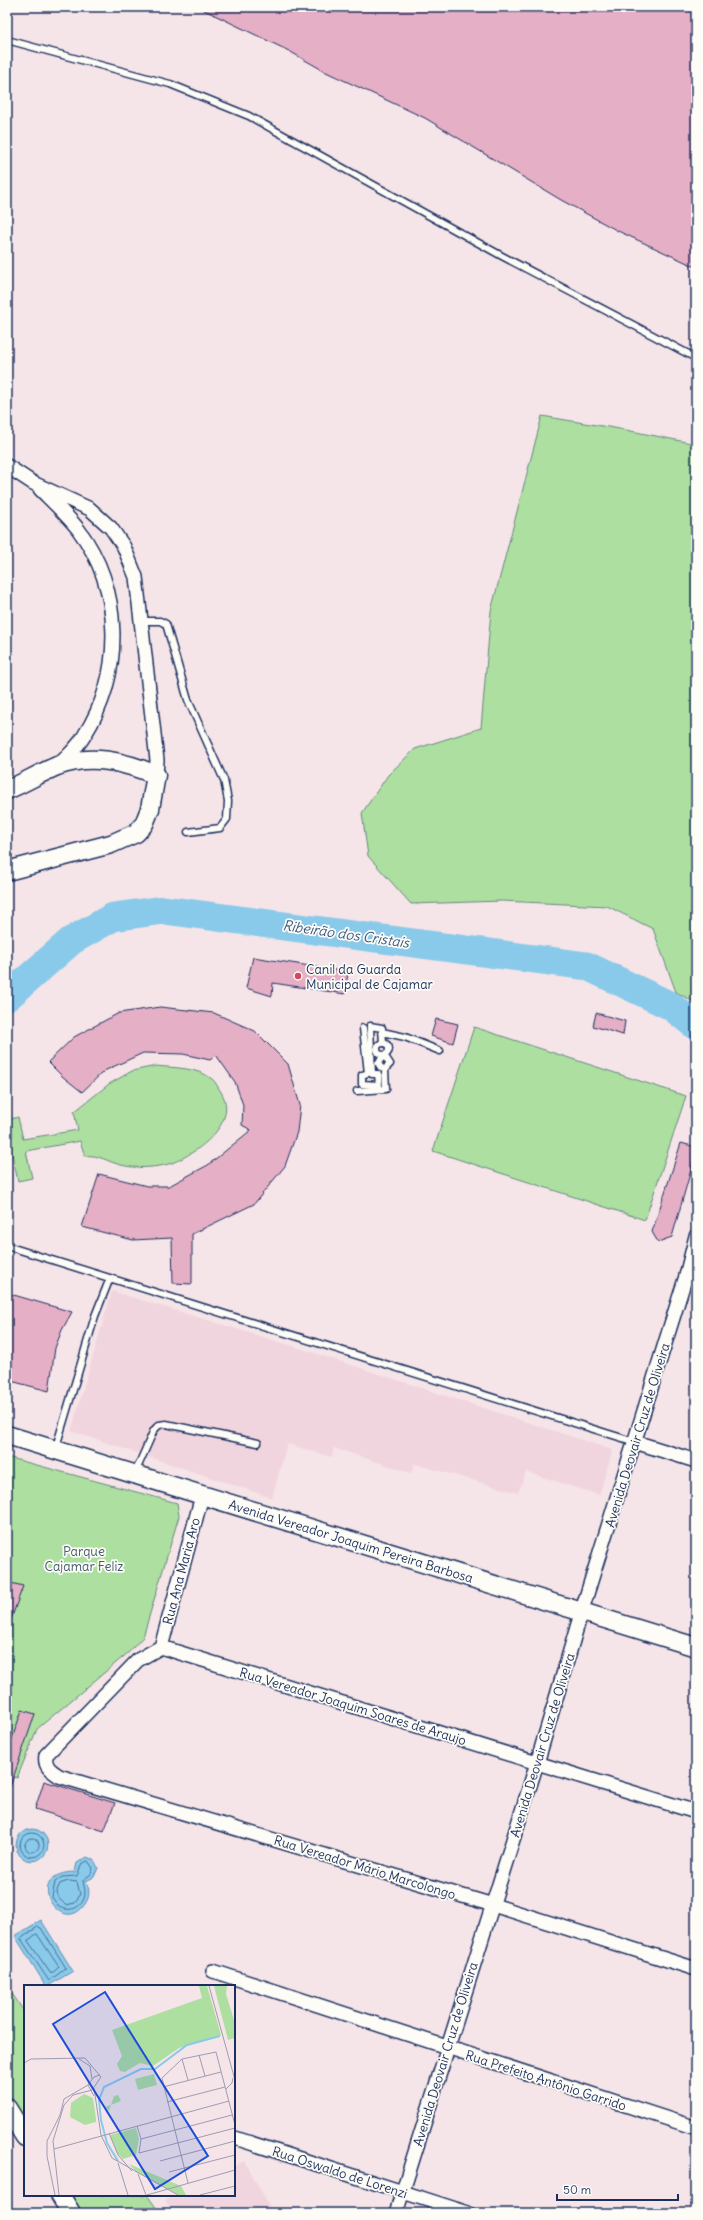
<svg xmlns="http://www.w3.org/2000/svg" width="703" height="2220" font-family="Delius,sans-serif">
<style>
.built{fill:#f1d5de}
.green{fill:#addfa0;stroke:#64877f}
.water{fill:#89caea;stroke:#5d8cb2}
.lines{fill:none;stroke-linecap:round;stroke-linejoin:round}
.shore{stroke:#476d96;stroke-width:1}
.river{stroke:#89caea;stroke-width:29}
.building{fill:#e5afc6;stroke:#1b2f5e}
.lane-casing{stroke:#1b2f5e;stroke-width:9}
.street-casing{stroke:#1b2f5e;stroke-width:16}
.secondary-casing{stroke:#1b2f5e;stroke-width:21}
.lane{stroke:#fdfcf7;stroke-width:6}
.street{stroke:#fdfcf7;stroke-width:13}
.secondary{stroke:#fdfcf7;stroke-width:18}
.poi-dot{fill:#d1495b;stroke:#fdfcf7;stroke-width:1.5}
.labels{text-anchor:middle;stroke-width:3.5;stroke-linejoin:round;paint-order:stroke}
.poi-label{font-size:13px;fill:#1b2f5e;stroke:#fdfcf7;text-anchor:start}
.street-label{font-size:13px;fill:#1b2f5e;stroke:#fdfcf7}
.park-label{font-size:13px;fill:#405b6e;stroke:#fdfcf7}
.water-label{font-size:14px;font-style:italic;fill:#365681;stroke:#fdfcf7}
.inset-river{fill:none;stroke:#89caea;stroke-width:2}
.inset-road{fill:none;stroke:#9e9cb1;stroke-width:1}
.view{fill:#1d4ed8;fill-opacity:0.15;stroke:#1d4ed8;stroke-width:2}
.inset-edge{fill:none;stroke:#1b2f5e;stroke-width:2}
</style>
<rect width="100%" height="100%" fill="#f6e5e8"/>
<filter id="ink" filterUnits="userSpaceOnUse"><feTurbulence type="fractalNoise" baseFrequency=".025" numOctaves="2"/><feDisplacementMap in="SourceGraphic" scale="8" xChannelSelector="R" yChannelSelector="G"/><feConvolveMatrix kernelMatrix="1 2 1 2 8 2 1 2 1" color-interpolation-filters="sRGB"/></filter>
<g filter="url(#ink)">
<path class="built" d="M112 1291 293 1346 613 1450 599 1495 526 1472 518 1493 415 1464 411 1473 334 1448 332 1457 287 1444 272 1498 71 1431Z
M245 2161 273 2213H172L165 2200 175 2195H234V2166Z"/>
<path class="green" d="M542 416 626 430 696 444V1003L676 992 653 929 607 906 502 901 411 904 368 856 362 813 388 775 415 749 481 728 491 611Z
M474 1027 686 1096 645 1220 433 1151Z
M156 1066C174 1068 197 1067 212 1079 216 1082 218 1088 221 1092 240 1123 197 1153 172 1163 157 1168 136 1169 121 1165 108 1162 98 1154 85 1156L80 1141 26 1151 32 1178 18 1181 11 1150 7 1120 18 1117 23 1139 78 1130 74 1112 109 1084 132 1071Z
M7 1457 177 1503 179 1516 143 1637 129 1652 37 1729 17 1778 7 1775Z
M7 1986 25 2013V2120L7 2091Z
M72 2195H147L160 2213H83Z"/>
<path class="water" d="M16 1845a16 16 0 1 1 32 0a16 16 0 1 1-32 0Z
M87 1857 94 1860 98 1868 94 1877 86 1881C90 1889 90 1897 85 1904 62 1939 19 1873 75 1872L77 1863Z
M41 1920 73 1971 48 1986H46L15 1936Z"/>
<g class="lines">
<path class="shore" d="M20 1845a12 12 0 1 1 24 0a12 12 0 1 1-24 0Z
M25 1845a7 7 0 1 1 14 0a7 7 0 1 1-14 0Z
M88 1861 93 1868 91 1874 83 1880C83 1884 85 1888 85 1893 84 1907 71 1913 59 1907L52 1897 55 1882 62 1877 77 1876 81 1865Z
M69 1881 77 1882 80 1894 75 1903 66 1905 58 1898 57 1890 60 1884Z
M38 1927 41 1928 66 1968 49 1981 21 1939Z
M37 1934 59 1967 51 1974 28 1941Z"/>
<path class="river" d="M7 997 71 941 113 917 164 910 587 966 671 1006 696 1026"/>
</g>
<path class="building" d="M198 7H696V267L618 231 561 200 425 118 326 72 289 51Z
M253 957 348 972 345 994 273 983 272 996 246 988Z
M160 1007 214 1013 255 1031 288 1064 300 1105 297 1132 285 1166 254 1204 192 1234V1284L173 1283 172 1238 133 1240 82 1227 99 1174 147 1186H169L208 1165 251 1130 242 1125 243 1105 235 1082 216 1055 210 1060 183 1054 143 1053 104 1071 82 1092 62 1076 48 1062 74 1037 119 1013Z
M596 1013 625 1021 623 1035 593 1026Z
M436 1019 458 1024 453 1043 431 1036Z
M681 1143 696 1147V1152L672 1237 658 1242 652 1232Z
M7 1293 72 1312 62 1330 55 1348 49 1391 7 1380Z
M7 1582 23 1586 9 1625H7Z
M22 1710 35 1714 9 1790 7 1789V1753Z
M44 1781 115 1803 104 1831 35 1809Z"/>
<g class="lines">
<g class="lane-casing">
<path id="lane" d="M7 40 170 84 249 116 502 256 696 358
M142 621H160L166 624 188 700 224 780 228 801 227 819 220 828 188 832
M363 1028 368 1073 362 1075V1084L379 1085 378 1074H372L370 1026 382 1028 383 1043
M382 1032 405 1037 440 1051
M377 1049a6 6 0 1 1 12 0a6 6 0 1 1-12 0Z
M384 1055 390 1064 385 1069 381 1068 378 1063Z
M357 1091 386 1089 385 1069
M7 1246 635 1442
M56 1447 95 1316 110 1278
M135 1473 154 1430 159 1425 166 1424 258 1443"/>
</g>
<g class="street-casing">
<path id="street" d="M7 466 33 483 90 509 111 528 124 547 136 577 157 760 156 775
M40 489C53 502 67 515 78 529 123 589 124 673 84 736 78 747 67 756 58 766
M635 1442 696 1461
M161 1647 202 1496
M696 1812 161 1647 138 1660 46 1755C44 1766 50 1770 59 1776L493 1905 696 1969
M213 1971 696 2128
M235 2138 468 2213
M396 2213 537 1763 582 1610 686 1276 696 1236"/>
</g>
<g class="secondary-casing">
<path id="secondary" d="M7 790C24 783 40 773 57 766 91 753 125 762 156 775L150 809 144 824 136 833 111 844 7 871
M7 1435 696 1647
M7 2108 25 2137
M60 2195 71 2213"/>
</g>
<use href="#lane" class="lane"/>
<use href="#street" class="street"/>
<use href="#secondary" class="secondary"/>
</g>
</g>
<circle class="poi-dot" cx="298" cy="976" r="4"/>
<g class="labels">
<g class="poi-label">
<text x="306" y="974">Canil da Guarda<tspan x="306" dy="15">Municipal de Cajamar</tspan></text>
</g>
<g class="street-label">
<text transform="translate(637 1435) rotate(-73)" y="5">Avenida Deovair Cruz de Oliveira</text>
<text transform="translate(351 1541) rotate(17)" y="5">Avenida Vereador Joaquim Pereira Barbosa</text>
<text transform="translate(181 1571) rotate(-75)" y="5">Rua Ana Maria Aro</text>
<text transform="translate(353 1706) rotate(17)" y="5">Rua Vereador Joaquim Soares de Araujo</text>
<text transform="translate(542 1745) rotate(-73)" y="5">Avenida Deovair Cruz de Oliveira</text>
<text transform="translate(365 1867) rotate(17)" y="5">Rua Vereador Mário Marcolongo</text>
<text transform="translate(445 2054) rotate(-73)" y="5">Avenida Deovair Cruz de Oliveira</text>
<text transform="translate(546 2080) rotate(18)" y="5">Rua Prefeito Antônio Garrido</text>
<text transform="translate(340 2172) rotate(18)" y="5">Rua Oswaldo de Lorenzi</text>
</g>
<g class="park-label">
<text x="84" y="1556">Parque<tspan x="84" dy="15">Cajamar Feliz</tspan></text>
</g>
<g class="water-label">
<text transform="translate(346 934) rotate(8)" y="5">Ribeirão dos Cristais</text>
</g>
</g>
<g transform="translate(24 1985)">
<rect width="211" height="211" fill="#f6e5e8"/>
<path d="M175 1H183L197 50 155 63 129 81 116 78 101 87 96 86 93 79 98 71 88 45 178 13ZM190 1H203L202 9 211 38V53L204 55ZM130 89 133 100 114 105 111 94ZM60 109 69 113 72 134V137L61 140 46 132 47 118ZM94 110 97 116 87 120 85 126 81 122 87 120 90 111ZM112 143 115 154 112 170 99 174 93 168 86 150ZM105 179 157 201 162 210H155L112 187Z" fill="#addfa0"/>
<path class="inset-river" d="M94 176 83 158 77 135 75 115 80 102 117 84H131L163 60 196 51"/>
<path class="inset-road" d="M185 1 211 95M175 70 181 91M55 74 66 81 68 94M158 74 164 95M0 78 7 74 61 73 77 92 68 105 49 110 40 120 29 156 35 210M64 100 70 92 76 90M64 100 70 111M139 102 197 87M70 103 77 150 88 173 154 210M202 104 208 98 209 93M143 117 201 102M113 141 117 154M85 148 94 170 108 186M117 154 115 168 211 143M117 154 208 130M30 164 205 116M136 176 211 156M94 178 104 210M145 187 211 170M114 189 122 210M164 198 138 93 158 74 192 67 211 140M31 210 23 171V156L36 130 40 114 64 100M123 210 211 185M176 210 211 201"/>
<path class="view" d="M81 7 184 171 131 204 29 39Z"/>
<rect width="211" height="211" class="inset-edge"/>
</g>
<rect width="703" height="2220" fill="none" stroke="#fdfcf7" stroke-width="24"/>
<rect x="12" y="12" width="679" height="2196" fill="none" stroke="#1b2f5e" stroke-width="1.5" filter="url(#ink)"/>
<path d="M557 2194v6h121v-6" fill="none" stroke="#1b2f5e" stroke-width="2"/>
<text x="563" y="2194" font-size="12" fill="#1b2f5e" stroke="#fdfcf7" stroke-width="3" paint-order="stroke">50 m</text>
</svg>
